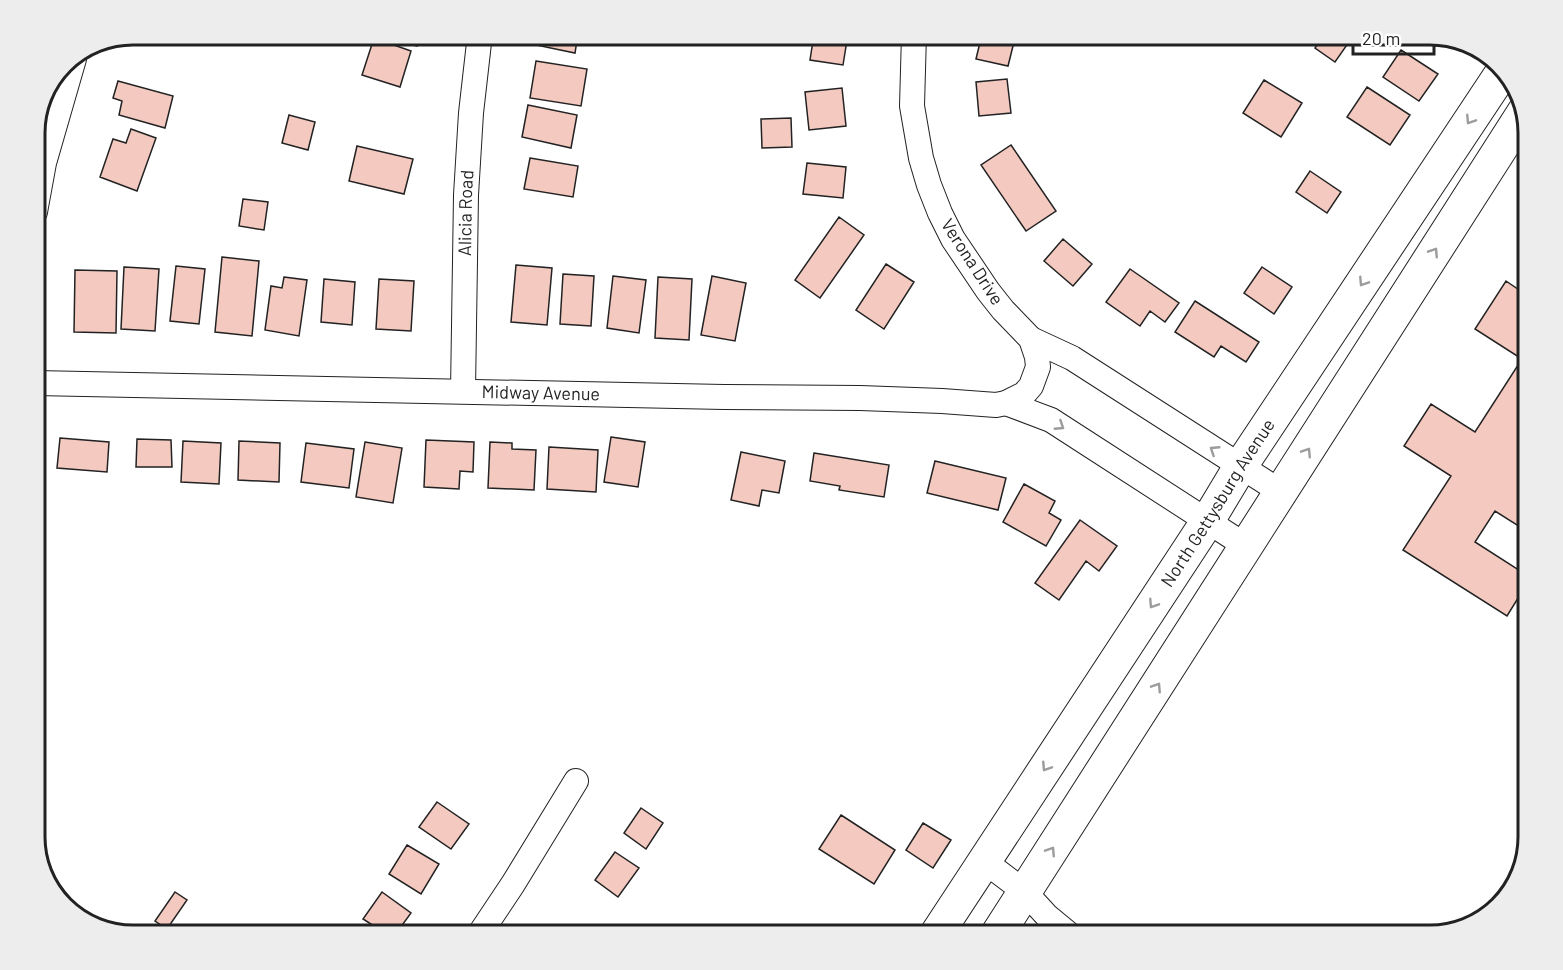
<svg xmlns="http://www.w3.org/2000/svg" width="1563" height="970" font-family="Barlow,sans-serif">
<style>
.building{fill:#f3c9c0;stroke:#222;stroke-width:1.5}
.lines{fill:none;stroke-linecap:round;stroke-linejoin:round}
.lane-casing{stroke:#222;stroke-width:14}
.street-casing{stroke:#222;stroke-width:26}
.secondary-casing{stroke:#222;stroke-width:35}
.lane{stroke:#fff;stroke-width:12}
.street{stroke:#fff;stroke-width:24}
.secondary{stroke:#fff;stroke-width:33}
.oneway{stroke:#9c9c9c}
.labels{text-anchor:middle;stroke-width:4.5;stroke-linejoin:round;paint-order:stroke}
.street-label{font-size:18px;fill:#222;stroke:#fff}
.rim{fill:none;stroke:#222;stroke-width:3}
</style>
<rect width="100%" height="100%" fill="#fff"/>
<path class="building" d="M373 34H421L417 46Z
M538 34H578L575 53 536 45Z
M814 34H848L843 65 810 60Z
M982 34H1016L1008 66 976 59Z
M1324 34H1339L1349 42 1335 62 1315 48Z
M1422 34H1430L1465 44 1460 51 1443 39 1438 45Z
M374 38 411 51 400 87 362 75Z
M1401 50 1438 74 1419 101 1383 77Z
M536 61 587 69 581 106 530 98Z
M1007 79 1011 113 979 116 976 82Z
M1264 80 1302 103 1281 137 1243 113Z
M118 81 173 96 165 128 119 115 122 101 113 98Z
M1367 87 1410 115 1390 145 1347 117Z
M842 88 846 126 809 130 805 92Z
M528 105 577 115 571 148 522 137Z
M289 115 315 122 308 150 282 143Z
M791 118 792 147 762 148 761 119Z
M131 129 156 138 137 191 100 177 113 139 126 143Z
M1011 145 1056 211 1026 231 981 165Z
M357 146 413 159 404 194 349 181Z
M530 158 578 166 573 197 524 189Z
M807 163 846 167 843 198 803 194Z
M1310 171 1341 192 1327 213 1296 192Z
M243 199 268 202 264 230 239 226Z
M839 217 864 235 820 298 795 280Z
M1063 239 1092 264 1073 286 1044 261Z
M222 257 259 261 252 336 215 332Z
M886 264 914 282 884 329 856 310Z
M516 265 552 268 547 325 511 322Z
M176 266 205 269 199 324 170 321Z
M124 267 159 269 155 331 121 329Z
M1262 267 1292 287 1274 314 1244 293Z
M1130 269 1179 303 1165 322 1150 311 1140 326 1106 302Z
M75 270 117 271 116 333 74 332Z
M563 274 594 276 591 326 560 324Z
M613 276 646 280 639 333 607 328Z
M712 276 746 283 735 341 701 335Z
M284 277 307 280 299 336 265 330 271 286 282 288Z
M658 277 692 279 689 340 655 338Z
M324 279 355 282 352 325 321 322Z
M379 279 414 281 411 331 376 329Z
M1506 281 1528 296V532L1495 511 1475 542 1528 576V582L1507 616 1403 550 1451 476 1404 446 1431 404 1475 432 1522 359 1475 329Z
M1195 301 1259 342 1246 362 1221 346 1214 357 1175 332Z
M611 437 645 442 638 487 604 482Z
M60 438 109 442 107 472 57 468Z
M137 439 171 440 172 467H136Z
M426 440 474 442 473 472 460 471 459 489 424 487Z
M183 441 221 443 219 484 181 482Z
M239 441 280 443 279 482 238 480Z
M365 442 402 448 393 503 356 497Z
M490 442 512 443V449L536 450 534 490 488 488Z
M306 443 354 449 349 488 301 482Z
M549 447 598 450 596 492 547 489Z
M741 452 785 461 779 493 762 490 759 506 731 500Z
M814 453 889 465 884 497 839 490 840 486 810 481Z
M935 461 1006 478 998 510 927 493Z
M1024 484 1055 501 1049 513 1061 520 1046 546 1003 522Z
M1080 520 1117 546 1099 571 1086 561 1059 600 1035 583Z
M437 802 469 824 451 849 419 827Z
M641 808 663 823 646 849 624 833Z
M841 815 895 850 874 884 819 849Z
M923 823 951 840 933 868 906 850Z
M407 845 439 864 421 894 389 874Z
M615 852 639 868 618 897 595 880Z
M175 892 187 900 167 929 155 921Z
M382 892 411 913 395 935H388L363 919Z"/>
<g class="lines">
<g class="lane-casing">
<path id="lane" d="M139 935 140 933"/>
</g>
<g class="street-casing">
<g id="street">
<path d="M35 212 44 163 74 59"/>
<path d="M1031 339 1072 358 1281 492"/>
<path id="s1" d="M35 383 724 397 860 398 942 401 996 405 1006 403 1024 394 1031 386 1038 367 1037 357 1031 339 1003 310 988 291 953 239 940 213 929 185 921 158 912 106 914 34"/>
<path id="s2" d="M463 391 466 195 471 113 480 34"/>
<path d="M1006 403 1051 420 1246 546"/>
<path d="M984 861 1025 892 1047 916 1070 935"/>
<path d="M479 935 513 884 576 781"/>
</g>
</g>
<g class="secondary-casing">
<g id="secondary">
<path id="s3" d="M936 935 1207 522 1240 467 1503 71"/>
<path d="M997 935 1524 112"/>
</g>
</g>
<use href="#lane" class="lane"/>
<use href="#street" class="street"/>
<use href="#secondary" class="secondary"/>
</g>
<defs><path id="oneway-chevron" d="M-2-3.5L2.5 0L-2 3.5" fill="none" stroke-width="1.6" stroke-linecap="round" stroke-linejoin="round" transform="scale(1.5)"/></defs>
<g class="oneway">
<use href="#oneway-chevron" transform="translate(1470 120) rotate(123)"/>
<use href="#oneway-chevron" transform="translate(1434 252) rotate(-57)"/>
<use href="#oneway-chevron" transform="translate(1363 282) rotate(123)"/>
<use href="#oneway-chevron" transform="translate(1060 426) rotate(33)"/>
<use href="#oneway-chevron" transform="translate(1214 450) rotate(-147)"/>
<use href="#oneway-chevron" transform="translate(1307 452) rotate(-57)"/>
<use href="#oneway-chevron" transform="translate(1153 604) rotate(123)"/>
<use href="#oneway-chevron" transform="translate(1157 687) rotate(-57)"/>
<use href="#oneway-chevron" transform="translate(1046 767) rotate(123)"/>
<use href="#oneway-chevron" transform="translate(1051 851) rotate(-57)"/>
</g>
<g class="labels">
<g class="street-label">
<text dy="6" stroke="none"><textPath href="#s2" startOffset="178">Alicia Road</textPath></text>
<text transform="translate(972 262) rotate(57)" y="6">Verona Drive</text>
<text dy="6" stroke="none"><textPath href="#s1" startOffset="506">Midway Avenue</textPath></text>
<text dy="6" stroke="none"><textPath href="#s3" startOffset="516">North Gettysburg Avenue</textPath></text>
</g>
</g>
<path d="M0 0H1563V970H0ZM133 45H1430A88 88 0 0 1 1518 133V837A88 88 0 0 1 1430 925H133A88 88 0 0 1 45 837V133A88 88 0 0 1 133 45Z" fill="#ededed" fill-rule="evenodd"/>
<path class="rim" d="M133 45H1430A88 88 0 0 1 1518 133V837A88 88 0 0 1 1430 925H133A88 88 0 0 1 45 837V133A88 88 0 0 1 133 45Z"/>
<path d="M1353 45v9h81v-9" fill="none" stroke="#222222" stroke-width="3"/>
<text x="1362" y="45" font-size="18" fill="#222222" stroke="#ffffff" stroke-width="4.5" paint-order="stroke">20 m</text>
</svg>
